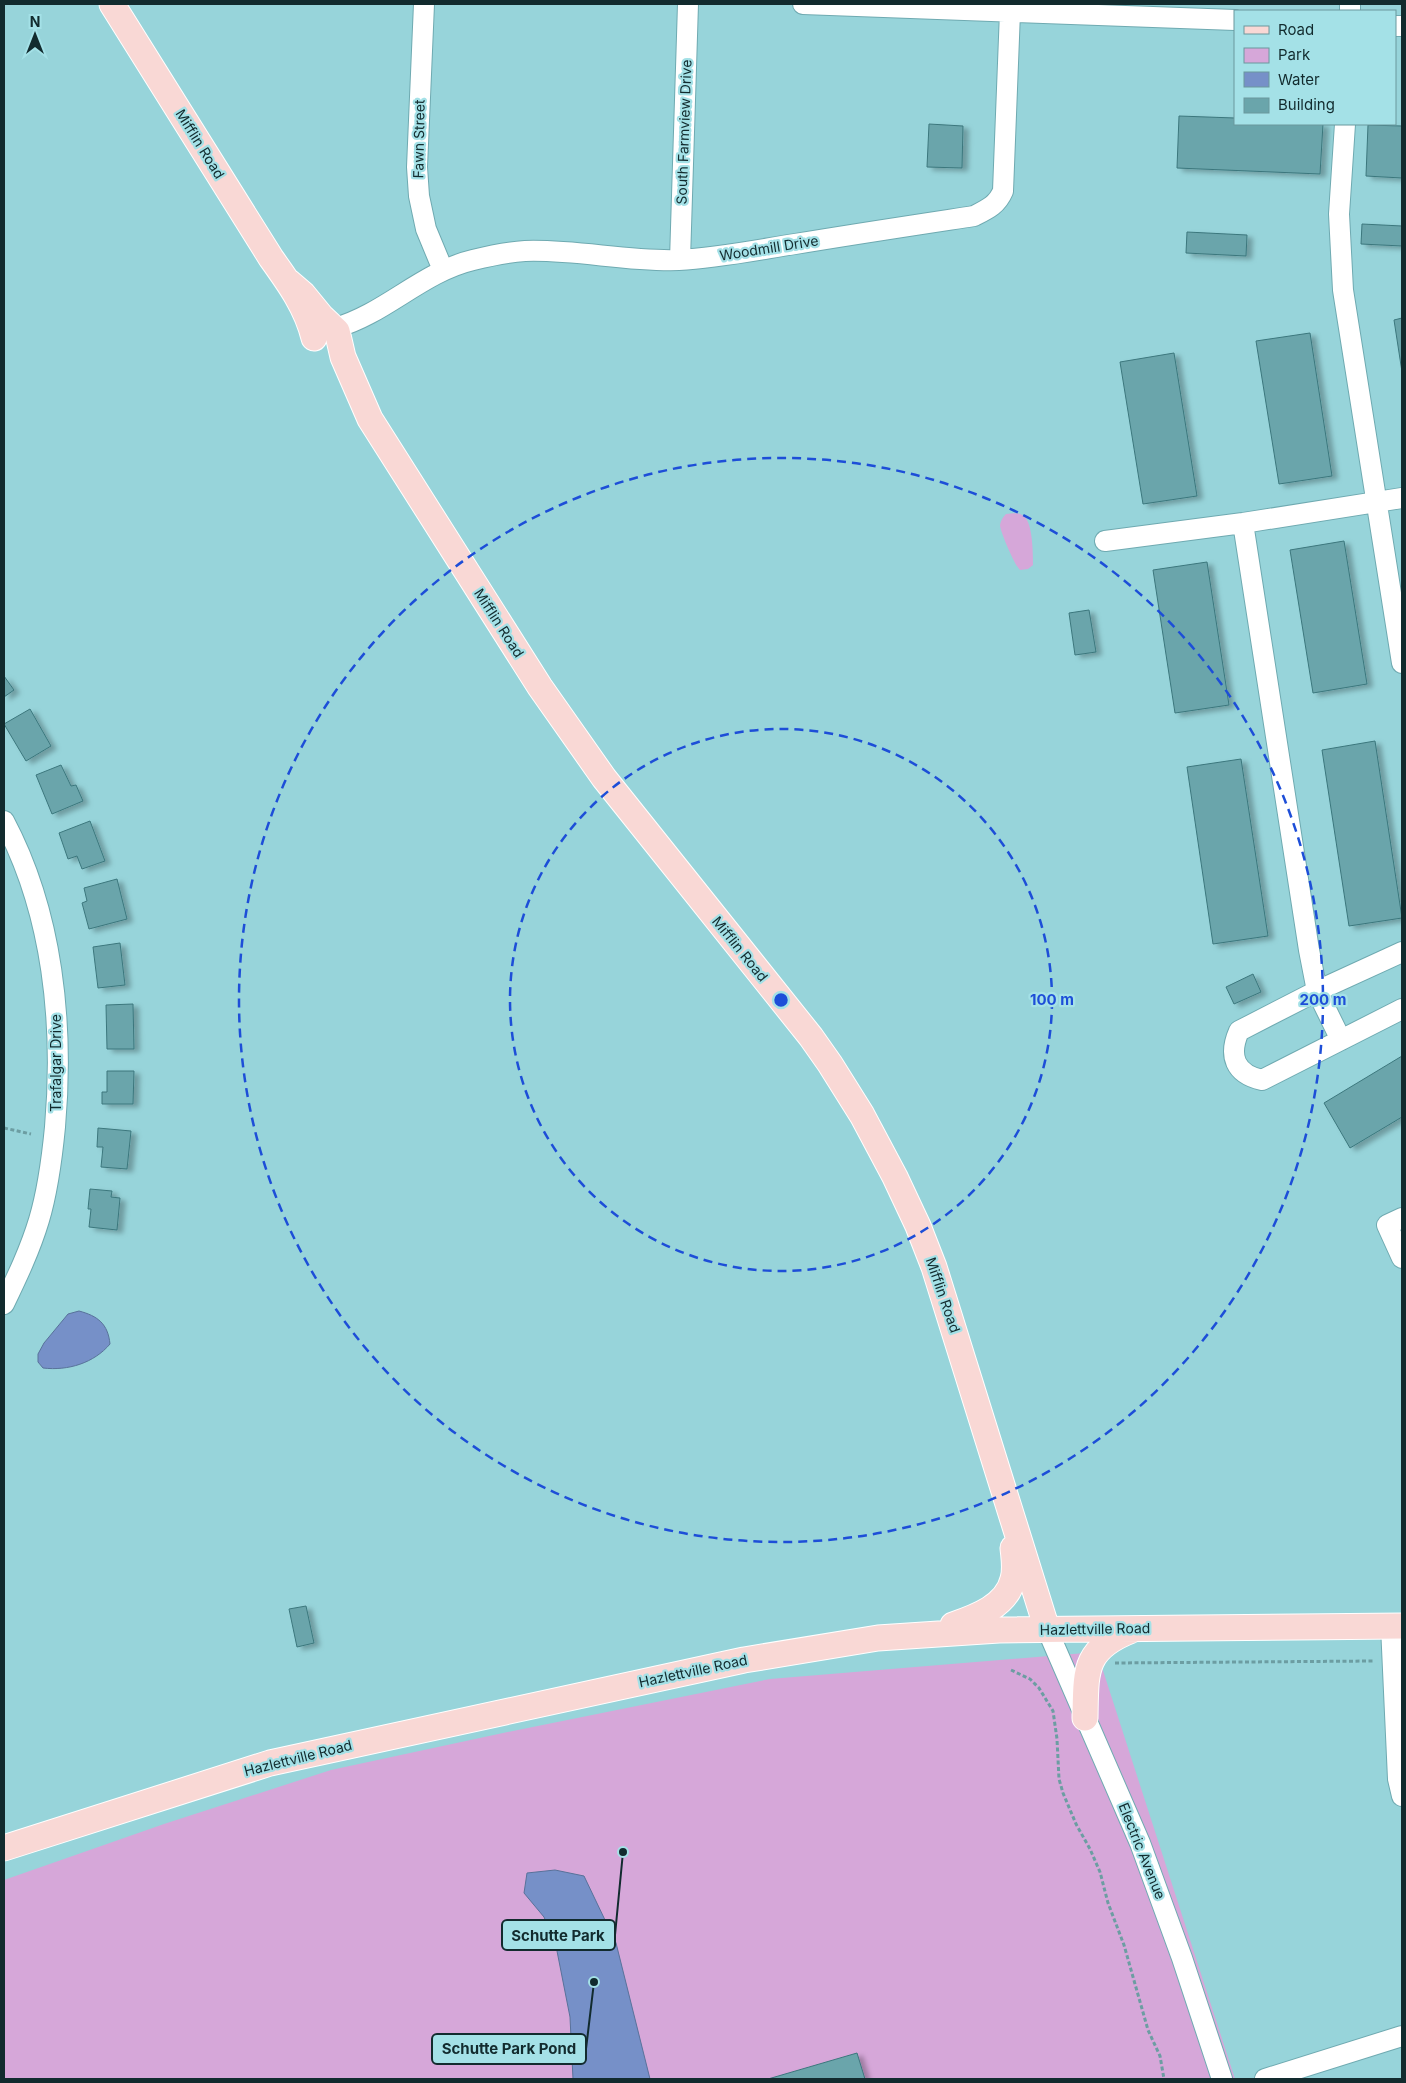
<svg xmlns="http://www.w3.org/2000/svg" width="1406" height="2083" font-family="Inter,sans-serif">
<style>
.green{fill:#d6a7d9}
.water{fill:#7690c8;stroke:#58729a}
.building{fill:#6aa5ab;stroke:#3c777d;filter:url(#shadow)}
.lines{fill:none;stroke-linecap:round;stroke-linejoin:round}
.minor-casing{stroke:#6faab1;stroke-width:22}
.major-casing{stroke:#fff;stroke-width:27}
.path{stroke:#6c9da2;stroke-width:3;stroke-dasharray:4 2.5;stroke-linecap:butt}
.minor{stroke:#fff;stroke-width:20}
.major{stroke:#f9d8d5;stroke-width:25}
.ring{fill:none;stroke:#1d4ed8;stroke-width:2.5;stroke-dasharray:9 6}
.labels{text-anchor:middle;stroke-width:4.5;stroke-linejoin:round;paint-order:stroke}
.street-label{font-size:14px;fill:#122b2e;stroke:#a4e1e7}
.centre{fill:#1d4ed8;stroke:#a4e1e7;stroke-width:2.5}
.ring-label{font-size:15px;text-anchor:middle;font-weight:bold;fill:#1d4ed8;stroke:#a4e1e7;stroke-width:4.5;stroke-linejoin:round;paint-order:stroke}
.leader{fill:none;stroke:#122b2e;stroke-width:2}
.callout-dot{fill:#122b2e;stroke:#a4e1e7;stroke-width:2}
.callout{fill:#a4e1e7;stroke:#122b2e;stroke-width:2}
.callout-label{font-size:15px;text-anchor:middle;font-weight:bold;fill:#122b2e}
</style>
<defs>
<filter id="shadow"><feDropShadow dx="5.5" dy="3" stdDeviation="2.5" flood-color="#0004"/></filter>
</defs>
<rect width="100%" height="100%" fill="#97d4da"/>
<path class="green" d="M1006 514C1011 514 1018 512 1022 515 1033 519 1033 554 1033 565L1028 569 1020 570C1015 566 1000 531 1000 525 1001 520 1003 517 1006 514Z
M1097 1652 1235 2079H4V1880L164 1824 331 1770 503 1733 770 1679Z"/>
<path class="water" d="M79 1311C98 1316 108 1324 110 1344 94 1363 68 1371 43 1368L38 1362V1354L44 1343 68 1314Z
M555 1870 584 1876 616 1943 650 2079H573L570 2017 556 1946 544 1917 524 1893 527 1873Z"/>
<path class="building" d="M1179 116 1235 118V124H1323L1320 174 1177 168Z
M929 124 963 126 962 168 927 167Z
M1368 125 1402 126V178L1366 176Z
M1362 224 1402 226V246L1361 244Z
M1187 232 1247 235 1246 256 1186 253Z
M1402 318V372L1394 320Z
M1310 333 1332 476 1279 484 1256 341Z
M1174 353 1197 496 1143 504 1120 362Z
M1344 541 1367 684 1313 693 1290 550Z
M1207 562 1229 705 1175 713 1153 570Z
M1089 610 1096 652 1075 655 1069 613Z
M4 676 14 690 4 697Z
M30 709 51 746 26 761 4 724Z
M1375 741 1402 918 1349 926 1322 750Z
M1241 759 1268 936 1213 944 1187 767Z
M61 765 71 786 76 785 83 801 52 814 36 775Z
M90 821 105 861 82 869 77 856 68 859 59 833Z
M117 879 127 919 89 929 82 903 87 901 84 888Z
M120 943 125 985 98 988 93 947Z
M1253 974 1261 992 1234 1004 1226 987Z
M133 1004 134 1049H107L106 1005Z
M1402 1056V1117L1350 1148 1324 1103Z
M107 1071H134L133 1104H102V1092H107Z
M98 1128 131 1131 127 1169 101 1167 103 1147H97Z
M90 1189 112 1191 111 1197 120 1198 117 1230 89 1227 91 1209H88Z
M306 1606 314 1643 297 1647 289 1609Z
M857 2053 865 2079H768Z"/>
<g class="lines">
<g class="minor-casing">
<path id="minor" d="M424 4 417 167 419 196 426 229 443 270
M803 4 1235 20
M1350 11V4
M1395 26H1402
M1345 124 1339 214 1343 290 1402 663
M680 260 688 4
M335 328C385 314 422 272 473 260 489 256 508 252 525 251 576 249 627 262 679 260 718 258 757 250 795 244 855 234 915 225 974 216 988 209 997 205 1003 191L1010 12
M1243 523 1309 950 1317 991 1341 1040
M1105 541 1243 523 1402 498
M4 821C53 913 64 1024 55 1127 52 1158 48 1190 39 1220 30 1250 17 1277 4 1304
M1402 952 1317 991 1239 1031C1228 1056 1235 1074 1262 1080L1402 1009
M1402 1218 1387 1225 1402 1258
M1391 1626 1398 1779 1402 1796
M1047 1629 1140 1843 1182 1958 1222 2079
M1265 2079 1402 2036"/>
</g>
<g class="major-casing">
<path id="major" d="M112 4 271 258C289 283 307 308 314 338
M289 282 303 294 321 316 337 331 343 357 370 419 540 687 604 778 811 1037 830 1064 862 1115 895 1177 918 1226 934 1267 1047 1629
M953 1625C976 1617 1007 1606 1013 1579 1016 1569 1014 1559 1013 1548
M1085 1718C1086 1671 1083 1649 1132 1630
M4 1848 270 1763 744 1660 878 1638 999 1630 1402 1626"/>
</g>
<path class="path" d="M4 1128 31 1134
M1115 1663 1374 1661
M1011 1670 1030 1679 1039 1688 1053 1711 1057 1739 1059 1779 1063 1793 1076 1824 1090 1849 1100 1872 1108 1903 1124 1945 1148 2030 1160 2056 1164 2079"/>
<use href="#minor" class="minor"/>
<use href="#major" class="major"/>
</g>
<g class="ring">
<circle cx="781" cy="1000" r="271"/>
<circle cx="781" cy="1000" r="542"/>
</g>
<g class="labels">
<g class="street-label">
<text transform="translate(684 132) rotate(-88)" y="5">South Farmview Drive</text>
<text transform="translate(419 139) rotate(-89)" y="5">Fawn Street</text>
<text transform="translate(200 144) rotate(58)" y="5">Mifflin Road</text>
<text transform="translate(769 248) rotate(-9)" y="5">Woodmill Drive</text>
<text transform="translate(499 623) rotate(57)" y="5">Mifflin Road</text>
<text transform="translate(740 949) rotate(51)" y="5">Mifflin Road</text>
<text transform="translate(56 1063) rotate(-90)" y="5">Trafalgar Drive</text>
<text transform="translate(943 1295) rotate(71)" y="5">Mifflin Road</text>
<text transform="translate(1095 1629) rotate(-1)" y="5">Hazlettville Road</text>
<text transform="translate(693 1671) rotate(-12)" y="5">Hazlettville Road</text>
<text transform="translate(298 1758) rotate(-14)" y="5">Hazlettville Road</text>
<text transform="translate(1142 1851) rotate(68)" y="5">Electric Avenue</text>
</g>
</g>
<circle cx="781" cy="1000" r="8" class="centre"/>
<g class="ring-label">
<text x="1052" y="1005">100 m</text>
<text x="1323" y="1005">200 m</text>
</g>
<path class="leader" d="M623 1852L615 1935M594 1982L586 2049"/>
<g class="callout-dot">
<circle cx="623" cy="1852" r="5"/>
<circle cx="594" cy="1982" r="5"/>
</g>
<g class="callout">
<rect x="502" y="1920" width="113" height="30" rx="5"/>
<rect x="432" y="2034" width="154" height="30" rx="5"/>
</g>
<g class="callout-label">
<text x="558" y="1941">Schutte Park</text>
<text x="509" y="2054">Schutte Park Pond</text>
</g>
<rect width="1406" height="2083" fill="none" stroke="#122b2e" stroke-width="10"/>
<rect x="1234" y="10" width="162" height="115" fill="#a4e1e7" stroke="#6a989d"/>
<rect x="1244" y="26" width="25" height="8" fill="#f9d8d5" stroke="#6a989d"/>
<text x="1278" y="35" font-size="15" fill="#122b2e">Road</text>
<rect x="1244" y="48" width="25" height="15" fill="#d6a7d9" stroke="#6a989d"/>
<text x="1278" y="60" font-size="15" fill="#122b2e">Park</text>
<rect x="1244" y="72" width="25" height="15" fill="#7690c8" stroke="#6a989d"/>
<text x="1278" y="85" font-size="15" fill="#122b2e">Water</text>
<rect x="1244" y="98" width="25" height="15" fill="#6aa5ab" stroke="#6a989d"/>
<text x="1278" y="110" font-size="15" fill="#122b2e">Building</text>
<g transform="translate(35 35)" stroke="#a4e1e7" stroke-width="4" paint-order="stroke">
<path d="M0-4L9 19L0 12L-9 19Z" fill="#122b2e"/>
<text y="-8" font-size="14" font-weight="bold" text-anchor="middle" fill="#122b2e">N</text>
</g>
</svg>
